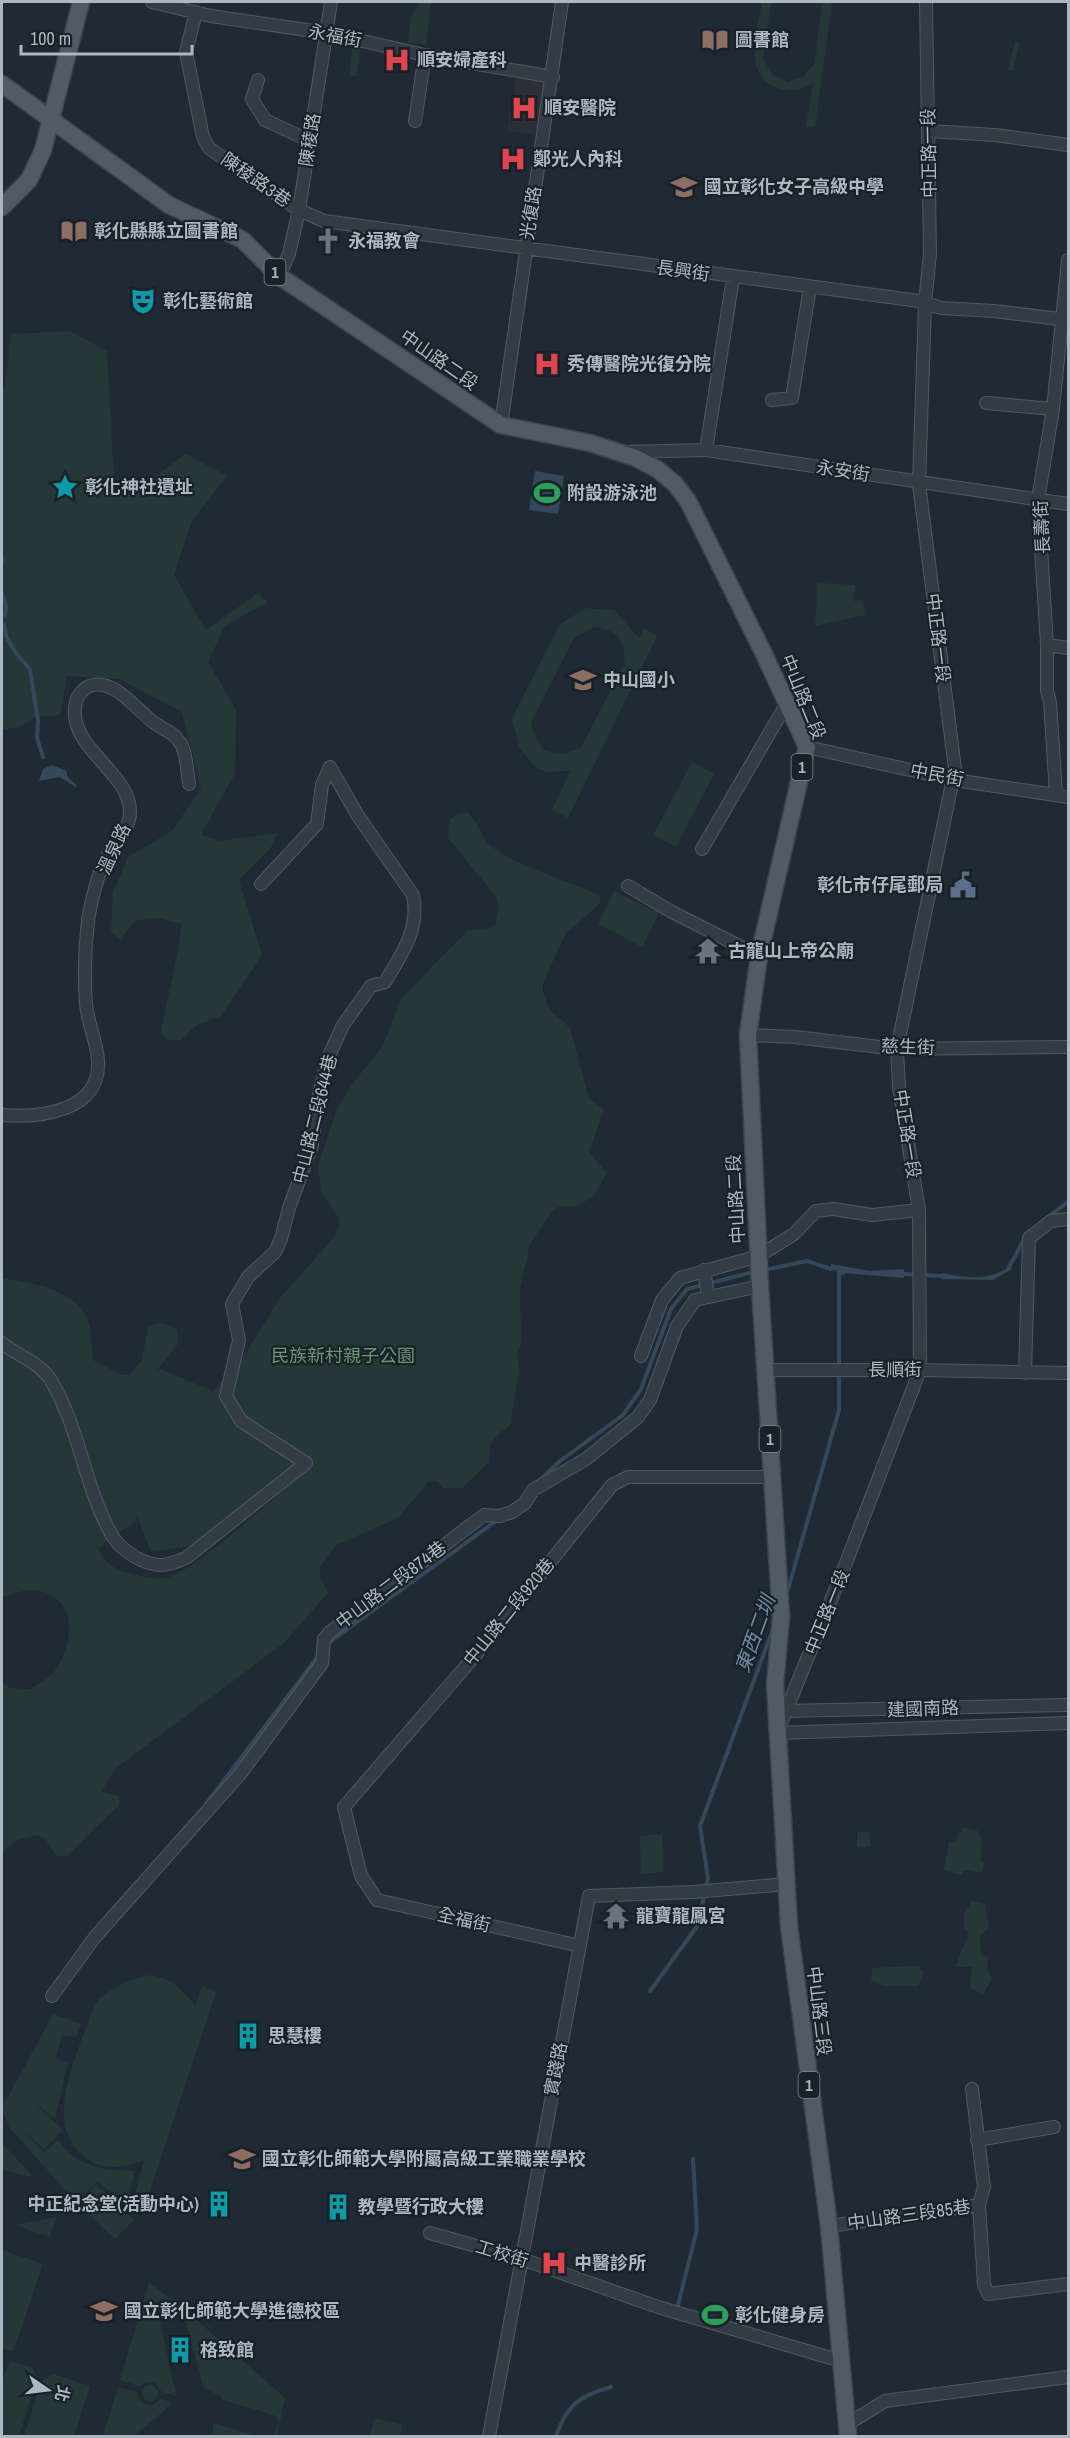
<svg xmlns="http://www.w3.org/2000/svg" width="1070" height="2438" font-family="'Archivo Narrow','Noto Sans TC',sans-serif">
<style>
.medical{fill:#2e2e39}
.green{fill:#253837;fill-rule:evenodd}
.water{fill:#35475a}
.lines{fill:none;stroke-linecap:round;stroke-linejoin:round}
.stream{stroke:#35475a;stroke-width:4}
.minor-casing{stroke:#515a63;stroke-width:14}
.major-casing{stroke:#3d454e;stroke-width:19}
.minor{stroke:#333c44;stroke-width:12}
.major{stroke:#515b65;stroke-width:16}
.labels{text-anchor:middle;stroke-width:4.5;stroke-linejoin:round;paint-order:stroke}
.shield{fill:#192129;stroke:#818a94;stroke-width:1.5}
.shield-label{font-size:16px;font-weight:bold;fill:#adb7c2}
.street-label{font-size:18px;fill:#adb7c2;stroke:#192129}
.poi-label{font-size:18px;font-weight:bold;fill:#adb7c2;stroke:#192129;text-anchor:start}
.park-label{font-size:18px;fill:#6f9674;stroke:#192129}
.water-label{font-size:20px;font-style:italic;fill:#708aa4;stroke:#192129}
</style>
<rect width="100%" height="100%" fill="#202a34"/>
<path class="medical" d="M516 78 544 81 535 135 507 131Z"/>
<path class="green" d="M431 2 426 44 408 43 411 17 419 3Z
M762 2H771L763 59 773 75 788 82 804 76 815 63 822 2H832L815 127 806 126 813 83C800 90 792 93 778 88 741 77 758 29 762 2Z
M1015 41 1020 42 1013 71 1008 70Z
M352 49H360L356 76H350Z
M69 331 107 351 114 484 140 487 186 454 227 476 192 521 174 575 206 630 258 593 268 602 225 626 208 662 236 709 235 774 201 834 219 841 278 833 270 849 239 880 262 955 221 1016 195 1026 181 1040H170L161 1034C166 996 179 962 181 924L159 918 135 921 120 939 111 932 113 893 128 857 172 831 201 788 182 712 119 679 67 676 60 715 36 717 19 727 2 730V388L5 387 11 334Z
M818 583 856 585 853 601 863 600 865 615 815 626Z
M586 608 614 610 639 638 644 628 657 636 568 818 552 810 570 771 547 772 535 767 519 747 512 718 560 624ZM594 627C617 629 627 642 624 665L581 747 565 754 545 751 535 737 531 723 574 638Z
M692 762 714 774 676 847 653 835Z
M467 812C478 821 480 833 488 843 504 861 574 884 599 895L601 903 566 933 543 983V992L549 1009 570 1028 589 1099 604 1110 589 1152 607 1173 594 1196 577 1206 558 1207 551 1213 530 1244 520 1288 521 1344 517 1353 519 1371 510 1426C495 1435 487 1443 489 1462L462 1488H443L437 1481 428 1482 398 1518 336 1545 320 1567V1577L328 1593 284 1643 115 1769 101 1792 119 1796V1805L66 1857 56 1856 46 1840 38 1835 20 1839 2 1851V1682L10 1688 30 1689C37 1684 47 1680 53 1673 75 1646 80 1594 33 1590 24 1589 11 1595 2 1597V1278C30 1283 68 1287 85 1314 92 1325 91 1347 93 1360L122 1375H129L142 1360 148 1328C158 1320 167 1324 177 1330L178 1344 157 1370 160 1369 213 1391 240 1362 280 1298 336 1235 340 1220 322 1194 318 1166 337 1108 353 1083 383 1046 400 1000 467 931 495 927 499 908 497 898 448 838 450 819 458 813ZM311 1466C285 1488 195 1572 166 1578 153 1580 138 1575 125 1572 114 1569 102 1561 99 1549L108 1539 137 1521 136 1513 151 1552 195 1545Z
M614 891 659 913 642 947 598 924Z
M962 1827 977 1830 982 1841 980 1861 984 1862 981 1873 964 1870 962 1875 944 1870 949 1842H956L958 1832 961 1833Z
M857 1832H869L871 1846 857 1848Z
M662 1834 663 1872 641 1874 640 1836Z
M972 1901 985 1904 989 1927 980 1936 981 1954 988 1958 987 1969 992 1979 983 1994 970 1988 972 1967H955L969 1933 964 1928V1913Z
M918 1966 924 1973 918 1986H884L871 1980 872 1968Z
M150 1975C172 1979 182 1988 195 2006L202 1986 216 1992 146 2202 134 2198 144 2160C123 2168 103 2172 83 2156 40 2121 81 2047 95 2004 111 1987 128 1980 150 1975Z
M53 2014 82 2024 76 2037 62 2035 56 2058 68 2063 55 2119 32 2101 63 2130 44 2149 19 2127 44 2152 58 2140C77 2168 104 2170 135 2171L128 2199 120 2198 97 2182 76 2202 9 2127 2 2108Z
M2 2143 31 2174 30 2177 2 2169Z
M96 2184 134 2220 115 2239 79 2205Z
M57 2217 49 2237 14 2225Z
M2 2250 43 2264 13 2352 2 2348Z
M149 2283 183 2308 285 2398 277 2436H274L279 2421 276 2416 221 2399 222 2397 204 2388 182 2308 158 2311 176 2396 162 2392 154 2382H146L139 2386 120 2380Z
M10 2361 33 2368 37 2379 19 2436 2 2434V2381Z
M53 2374 90 2386 74 2436H24L42 2380Z
M142 2393a8 8 0 1 1 16 0a8 8 0 1 1-16 0Z
M118 2387 137 2392C138 2401 143 2406 153 2405L161 2399 173 2403 134 2436H103Z
M375 2418 403 2425 399 2436H369Z
M213 2423 258 2436H224L213 2434Z"/>
<path class="water" d="M535 471 564 476 558 514 529 510Z
M52 765 67 771V776L77 786 75 787 60 777 39 781 43 769Z
M831 1264 870 1271 904 1269V1278L843 1273 831 1269Z
M1009 1267 1012 1269 993 1280 942 1279V1273C966 1278 989 1281 1009 1267Z"/>
<g class="lines">
<path class="stream" d="M2 561V558
M2 594 6 606 5 616
M4 624 6 636 15 652 30 669 38 721 37 738 43 757
M1047 1218 1068 1202
M1009 1267 1026 1236
M764 1270 807 1261 831 1269
M904 1274 942 1276
M540 1480 560 1461 623 1415 641 1389 671 1309 687 1289 753 1272
M787 1593 839 1410V1272L843 1273
M327 1644 500 1518
M206 1804 319 1655
M650 1991 698 1925 708 1878 700 1826 773 1629
M677 2309 697 2229 693 2159
M556 2436C567 2405 579 2396 611 2387"/>
<g class="minor-casing">
<path id="minor" d="M152 2 211 16 327 33 425 55 553 77
M926 2 930 253 925 304 919 484 955 769 897 1049 899 1087 919 1210 920 1370 846 1563 777 1733 1068 1723
M196 12 186 52 203 137 209 148 299 210 324 221 919 301 941 308 994 311 1068 320
M258 80 252 99 265 120 310 141
M415 121 425 55
M928 131 995 135 1068 145
M279 276 289 254 299 210 331 2
M772 400 792 398 810 287
M986 403 1053 409
M501 425 562 2
M706 450 733 278
M624 452 706 450 1068 504
M1047 645 1068 648
M807 747 955 780 1068 797
M1056 794 1050 702 1047 691V645L1038 500 1053 409 1068 260
M702 849 787 703
M261 884 317 824 322 785 330 767
M628 886 672 912 759 956
M748 1035 795 1037 897 1049 1068 1047
M2 1115C39 1118 101 1112 98 1061 97 1041 87 1022 86 1003 84 976 85 947 88 921 90 906 98 873 105 860 113 844 130 830 130 812 131 772 65 747 76 702 77 696 84 688 90 686 113 677 137 710 153 722 164 730 174 732 181 744 187 754 187 773 189 784
M704 1270 708 1295
M2 1343C16 1355 39 1362 50 1379 80 1427 84 1488 113 1537 122 1551 143 1564 159 1565 167 1566 178 1561 186 1558L306 1463 241 1421 226 1396 239 1340 232 1304 248 1277 275 1252 281 1239 289 1208 312 1145 317 1103 328 1058 343 1025 371 986 385 982C402 954 420 929 413 895L358 816 330 767
M641 1356 662 1300 680 1278 759 1256 794 1234 816 1211 833 1209 872 1215 919 1210
M766 1370H920L1068 1373
M1025 1373 1029 1238 1051 1221 1068 1219
M782 1711 1068 1705
M580 1946 377 1900 361 1876 344 1807 473 1658 612 1485 628 1477H772
M52 1996 95 1937 241 1773 322 1663 324 1639 330 1632 484 1515 500 1516 512 1512 525 1503 533 1490 586 1459 638 1417 650 1400 677 1326 695 1300 760 1286
M972 2089 984 2187 979 2205 984 2284 988 2294 1068 2284
M977 2140 1054 2127
M829 2226 979 2205
M430 2233 522 2259 658 2307 841 2361
M846 2425 885 2401 1068 2377
M489 2436 589 1896 694 1892 787 1884"/>
</g>
<g class="major-casing">
<path id="major" d="M2 84 169 205 243 240 279 276 501 425 590 443 636 458 657 469 675 484 688 501 764 654 807 747 759 956 748 1035 760 1286 781 1617 775 1684 789 1926 829 2226 848 2436
M2 207 29 180 43 150 81 2"/>
</g>
<use href="#minor" class="minor"/>
<use href="#major" class="major"/>
</g>
<defs>
<g id="library-bare" transform="scale(2.07)"><path d="M-6-4Q-3-5.5-.7-3.5V5Q-3 3-6 4ZM6-4Q3-5.5 .7-3.5V5Q3 3 6 4Z" fill="#8d6e63" stroke="#192129" stroke-width="2.5" paint-order="stroke"/></g>
<g id="hospital-bare" transform="scale(2.07)"><path d="M-5-5h3v3.5h4V-5h3V5h-3V1.5h-4V5h-3Z" fill="#e0444e" stroke="#192129" stroke-width="2.5" paint-order="stroke"/></g>
<g id="school-bare" transform="scale(2.07)"><path d="M0-5L7-2L0 1L-7-2ZM-4 1L0 2.5L4 1V4Q0 6-4 4Z" fill="#8d6e63" stroke="#192129" stroke-width="2.5" paint-order="stroke"/></g>
<g id="church-bare" transform="scale(2.07)"><path d="M-1.2-6h2.4v3.5h3.3v2.4h-3.3V6h-2.4V-.1h-3.3v-2.4h3.3Z" fill="#6b7280" stroke="#192129" stroke-width="2.5" paint-order="stroke"/></g>
<g id="theatre-bare" transform="scale(2.07)"><path d="M-5-5.5Q0-4 5-5.5V0Q5 5 0 6Q-5 5-5 0ZM-3.3-2.5H-1v1.5H-3.3ZM1-2.5H3.3v1.5H1ZM-2.8 1Q0 5.5 2.8 1Z" fill="#0f9aa8" stroke="#192129" stroke-width="2.5" paint-order="stroke"/></g>
<g id="sight-bare" transform="scale(2.07)"><path d="M0-6L1.8-2.2L6-1.7L2.9 1.2L3.7 5.4L0 3.3L-3.7 5.4L-2.9 1.2L-6-1.7L-1.8-2.2Z" fill="#0f9aa8" stroke="#192129" stroke-width="2.5" paint-order="stroke"/></g>
<g id="stadium-bare" transform="scale(2.07)"><path d="M0-5a6.5 5 0 1 0 0 10a6.5 5 0 1 0 0-10ZM-3.5-1.8h7v3.6h-7Z" fill="#2e9e5b" stroke="#192129" stroke-width="2.5" paint-order="stroke"/></g>
<g id="civic-bare" transform="scale(2.07)"><path d="M-.6-6.5H3V-4.5H.6V-3L4-1V1h2V6H-6V1h2V-1L-.6-3ZM-1.2 2.5V6h2.4V2.5Z" fill="#5c6f8a" stroke="#192129" stroke-width="2.5" paint-order="stroke"/></g>
<g id="temple-bare" transform="scale(2.07)"><path d="M0-6L5-2H3V0L6.5 2.5H4V6H1.5V3h-3V6H-4V2.5H-6.5L-3 0V-2H-5Z" fill="#6b7280" stroke="#192129" stroke-width="2.5" paint-order="stroke"/></g>
<g id="building-bare" transform="scale(2.07)"><path d="M-4-6H4V6H1V3H-1V6H-4ZM-2.5-4.3h1.7v1.8h-1.7ZM.8-4.3h1.7v1.8H.8ZM-2.5-1h1.7V.8h-1.7ZM.8-1h1.7V.8H.8Z" fill="#0f9aa8" stroke="#192129" stroke-width="2.5" paint-order="stroke"/></g>
<g id="university-bare" transform="scale(2.07)"><path d="M0-5L7-2L0 1L-7-2ZM-4 1L0 2.5L4 1V4Q0 6-4 4Z" fill="#8d6e63" stroke="#192129" stroke-width="2.5" paint-order="stroke"/></g>
</defs>
<g fill-rule="evenodd">
<use href="#library-bare" x="715" y="40"/>
<use href="#hospital-bare" x="397" y="60"/>
<use href="#hospital-bare" x="524" y="108"/>
<use href="#hospital-bare" x="513" y="159"/>
<use href="#school-bare" x="684" y="187"/>
<use href="#library-bare" x="74" y="231"/>
<use href="#church-bare" x="328" y="241"/>
<use href="#theatre-bare" x="143" y="301"/>
<use href="#hospital-bare" x="547" y="364"/>
<use href="#sight-bare" x="65" y="487"/>
<use href="#stadium-bare" x="547" y="493"/>
<use href="#school-bare" x="583" y="680"/>
<use href="#civic-bare" x="963" y="885"/>
<use href="#temple-bare" x="708" y="951"/>
<use href="#temple-bare" x="616" y="1916"/>
<use href="#building-bare" x="248" y="2036"/>
<use href="#school-bare" x="242" y="2159"/>
<use href="#building-bare" x="219" y="2204"/>
<use href="#building-bare" x="338" y="2207"/>
<use href="#hospital-bare" x="554" y="2263"/>
<use href="#university-bare" x="104" y="2311"/>
<use href="#stadium-bare" x="715" y="2315"/>
<use href="#building-bare" x="180" y="2350"/>
</g>
<g class="labels">
<g class="shield">
<rect x="264.5" y="259" width="21" height="26" rx="4.5"/>
<rect x="791.5" y="754" width="21" height="26" rx="4.5"/>
<rect x="759.5" y="1426" width="21" height="26" rx="4.5"/>
<rect x="798.5" y="2072" width="21" height="26" rx="4.5"/>
</g>
<g class="shield-label">
<text x="275" y="278">1</text>
<text x="802" y="773">1</text>
<text x="770" y="1445">1</text>
<text x="809" y="2091">1</text>
</g>
<g class="street-label">
<text transform="translate(335 36) rotate(11)" y="6">永福街</text>
<text transform="translate(310 140) rotate(-81)" y="6">陳稜路</text>
<text transform="translate(929 153) rotate(-91)" y="6">中正路一段</text>
<text transform="translate(256 180) rotate(35)" y="6">陳稜路3巷</text>
<text transform="translate(531 213) rotate(-81)" y="6">光復路</text>
<text transform="translate(683 271) rotate(8)" y="6">長興街</text>
<text transform="translate(439 360) rotate(35)" y="6">中山路二段</text>
<text transform="translate(843 471) rotate(9)" y="6">永安街</text>
<text transform="translate(1042 527) rotate(-93)" y="6">長壽街</text>
<text transform="translate(938 638) rotate(83)" y="6">中正路一段</text>
<text transform="translate(803 697) rotate(68)" y="6">中山路二段</text>
<text transform="translate(937 775) rotate(11)" y="6">中民街</text>
<text transform="translate(114 849) rotate(-65)" y="6">溫泉路</text>
<text transform="translate(908 1047) rotate(2)" y="6">慈生街</text>
<text transform="translate(315 1119) rotate(-76)" y="6">中山路二段644巷</text>
<text transform="translate(907 1134) rotate(81)" y="6">中正路一段</text>
<text transform="translate(736 1199) rotate(-93)" y="6">中山路二段</text>
<text x="895" y="1376">長順街</text>
<text transform="translate(391 1585) rotate(-37)" y="6">中山路二段874巷</text>
<text transform="translate(509 1612) rotate(-51)" y="6">中山路二段920巷</text>
<text transform="translate(827 1612) rotate(-68)" y="6">中正路一段</text>
<text transform="translate(923 1709) rotate(-2)" y="6">建國南路</text>
<text transform="translate(464 1920) rotate(13)" y="6">全福街</text>
<text transform="translate(819 2011) rotate(83)" y="6">中山路三段</text>
<text transform="translate(556 2069) rotate(-79)" y="6">實踐路</text>
<text transform="translate(909 2215) rotate(-8)" y="6">中山路三段85巷</text>
<text transform="translate(502 2254) rotate(17)" y="6">工校街</text>
</g>
<g class="poi-label">
<text x="735" y="46">圖書館</text>
<text x="417" y="66">順安婦產科</text>
<text x="544" y="114">順安醫院</text>
<text x="533" y="165">鄭光人內科</text>
<text x="704" y="193">國立彰化女子高級中學</text>
<text x="94" y="237">彰化縣縣立圖書館</text>
<text x="348" y="247">永福教會</text>
<text x="163" y="307">彰化藝術館</text>
<text x="567" y="370">秀傳醫院光復分院</text>
<text x="85" y="493">彰化神社遺址</text>
<text x="567" y="499">附設游泳池</text>
<text x="603" y="686">中山國小</text>
<text x="943" y="891" text-anchor="end">彰化市仔尾郵局</text>
<text x="728" y="957">古龍山上帝公廟</text>
<text x="636" y="1922">龍寶龍鳳宮</text>
<text x="268" y="2042">思慧樓</text>
<text x="262" y="2165">國立彰化師範大學附屬高級工業職業學校</text>
<text x="199" y="2210" text-anchor="end">中正紀念堂(活動中心)</text>
<text x="358" y="2213">教學暨行政大樓</text>
<text x="574" y="2269">中醫診所</text>
<text x="124" y="2317">國立彰化師範大學進德校區</text>
<text x="735" y="2321">彰化健身房</text>
<text x="200" y="2356">格致館</text>
</g>
<g class="park-label">
<text x="343" y="1362">民族新村親子公園</text>
</g>
<g class="water-label">
<text transform="translate(755 1634) rotate(-70)" y="7">東西二圳</text>
</g>
</g>
<rect width="1070" height="2438" fill="none" stroke="#adb7c2" stroke-width="6"/>
<g transform="translate(48 2390) rotate(104)" stroke="#192129" stroke-width="4.5" paint-order="stroke">
<path d="M0-4.5L10 22L0 15L-10 22Z" fill="#adb7c2"/>
<text y="-9" font-size="16" font-weight="bold" text-anchor="middle" fill="#adb7c2">北</text>
</g>
<path d="M21 45v9h171v-9" fill="none" stroke="#adb7c2" stroke-width="3"/>
<text x="30" y="45" font-size="18" fill="#adb7c2" stroke="#192129" stroke-width="4.5" paint-order="stroke">100 m</text>
</svg>
